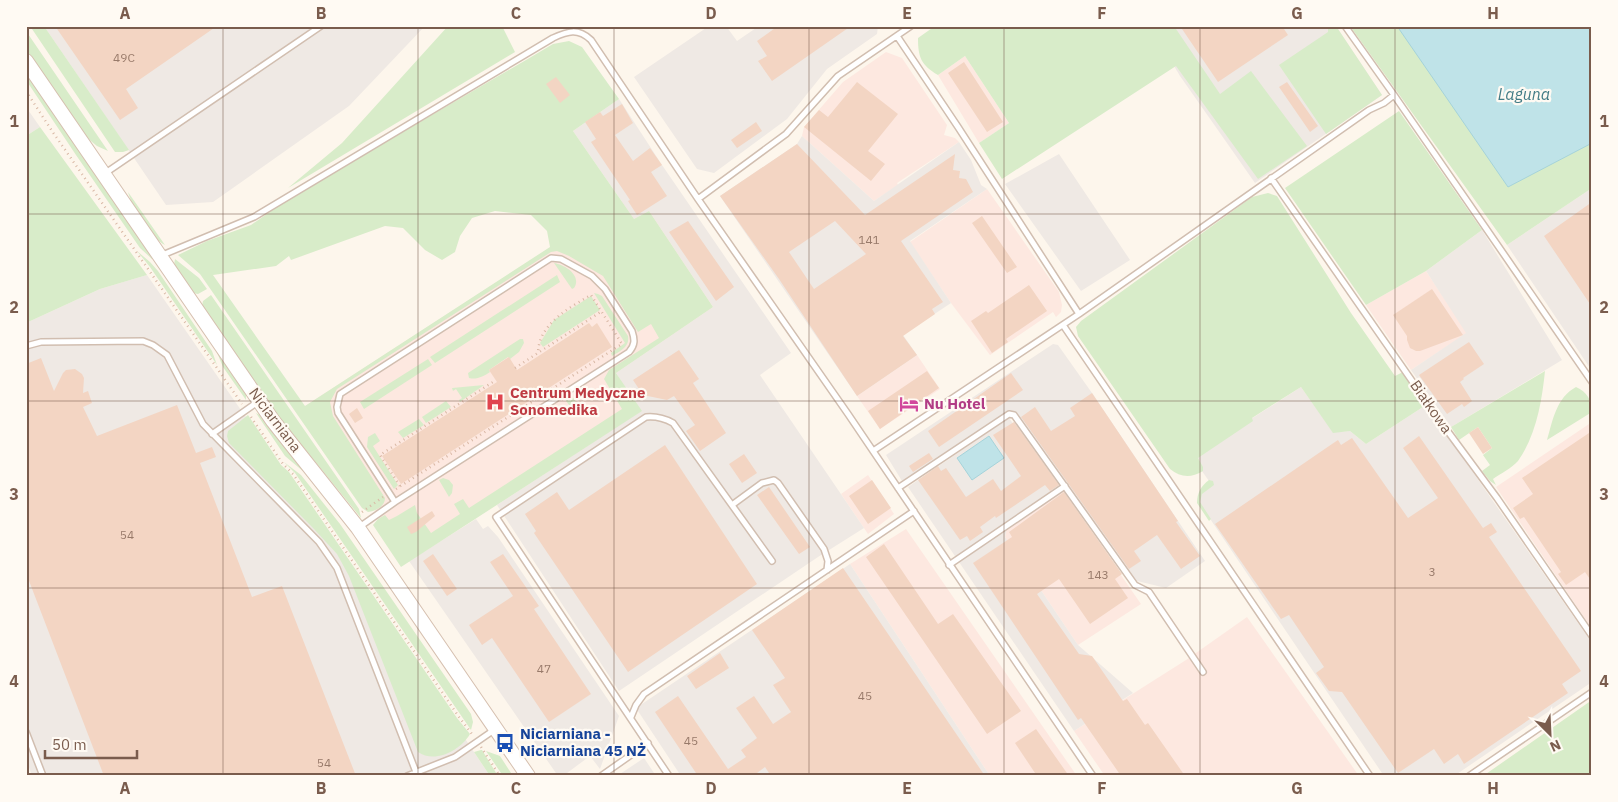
<svg xmlns="http://www.w3.org/2000/svg" width="1618" height="802" font-family="'IBM Plex Sans',sans-serif">
<style>
.commercial{fill:#fde8e0}
.industrial{fill:#efe9e4}
.green{fill:#d8ecc9;fill-rule:evenodd}
.water{fill:#bfe3e8;stroke:#a5d3da}
.building{fill:#f3d5c3;fill-rule:evenodd}
.lines{fill:none;stroke-linecap:round;stroke-linejoin:round}
.lane-casing{stroke:#d1beb0;stroke-width:8}
.secondary-casing{stroke:#d6c0b0;stroke-width:16}
.path{stroke:#d9b8a5;stroke-width:2.5;stroke-dasharray:1 4;stroke-linecap:butt}
.lane{stroke:#fff;stroke-width:5}
.secondary{stroke:#fff;stroke-width:14}
.grid{fill:none;stroke:#7a5c4d;stroke-width:1;stroke-opacity:0.55}
.labels{text-anchor:middle;stroke-width:4.5;stroke-linejoin:round;paint-order:stroke}
.number-label{font-size:12px;fill:#987a6a}
.health-label{font-size:15px;font-weight:bold;fill:#be3a42;stroke:#fffaf3;text-anchor:start}
.hotel-label{font-size:15px;font-weight:bold;fill:#b23c85;stroke:#fffaf3;text-anchor:start}
.street-label{font-size:15px;fill:#7a5c4d;stroke:#fffaf3}
.transit-label{font-size:15px;font-weight:bold;fill:#164399;stroke:#fffaf3;text-anchor:start}
.water-label{font-size:16px;font-style:italic;fill:#437c86;stroke:#fffaf3}
.neatline{fill:none;stroke:#7a5c4d;stroke-width:2}
.grid-label{font-size:16px;text-anchor:middle;font-weight:bold;fill:#7a5c4d}
</style>
<rect width="100%" height="100%" fill="#fdf6ec"/>
<path class="commercial" d="M886 52 902 58 947 125 944 135 955 138 959 142 897 183 898 185 874 201 802 136 804 127 843 82Z
M965 56 1009 123 979 143 938 75Z
M987 189 1059 292 1062 305 1061 312 1056 317 1053 312 990 355 951 303 910 242Z
M622 201 634 219 649 211 713 307 616 373 642 411 409 561 305 406Z
M1426 271 1467 333 1411 370 1366 305Z
M917 355 940 389 880 429 857 396Z
M1592 422V629L1496 487Z
M868 475 894 514 868 534 841 494Z
M1062 490 1141 604 1078 645 1005 537 1007 528Z
M906 529 1077 776H990L850 564Z
M1247 617 1359 776H1105L1074 731 1186 660Z"/>
<path class="industrial" d="M44 26H425L349 106 213 202 166 205Z
M709 26H726L737 41 759 26H878L877 34 827 69 787 119 714 173 697 169 634 77Z
M1150 26H1336L1382 95 1255 183 1180 76Z
M619 99 662 165 791 353 760 375 864 528 818 557 619 691 497 505 641 411 616 373 713 307 649 211 634 219 573 131Z
M26 107 40 127 26 136Z
M802 136 874 201 959 142 971 160 981 185 987 189 910 241 951 303 903 335 917 355 857 396 720 196 797 144Z
M1059 154 1130 260 1081 291 1005 184Z
M1592 188V371L1507 245Z
M1482 230 1562 360 1451 427 1411 370 1466 333 1426 271Z
M147 275 243 413 299 490 490 776H32L26 759V323L100 289Z
M1053 344 1058 345 1092 393 1205 561 1166 588 1133 580 1011 412 902 481 886 455Z
M1301 387 1333 432 1350 431 1366 444 1426 405 1592 643V682L1454 776H1384L1198 501 1209 481 1192 457Z
M1009 418 1062 490 1007 528 1005 537 1078 645 1133 693 1074 731 908 487Z
M476 519 483 529 488 526 498 537 619 716 600 769 590 756 563 776H558L409 561Z
M850 564 990 776H681L636 708Z
M644 758 656 776H617Z"/>
<path class="green" d="M30 26H44L129 150 123 152H115Z
M448 26H502L515 52 288 188 342 143Z
M935 26H1174L1220 94 1251 71 1307 146 1258 179 1176 66 1002 179 979 143 1009 123 965 56 938 75C921 65 918 57 918 38Z
M1328 26H1336L1382 95 1326 134 1279 65 1328 32Z
M1350 26H1592V188L1507 245Z
M26 31 108 151 97 146 86 137 26 50Z
M569 41 582 47 619 99 573 131 634 219 649 211 713 307 616 373 642 411 401 567 373 525 378 519 385 515 389 520 397 516 415 505 417 513 431 533 460 514 454 504 463 499 469 508 622 409 604 379 609 370 659 338 651 324 638 332 603 276 569 256 557 251 551 252 337 389 330 402 333 416 385 498C385 506 376 511 368 512L362 508 200 274 178 255 207 241 251 225 274 209 343 167 526 60 553 44ZM495 211 531 215 547 231 550 247 305 406 213 275 276 266 289 256 291 260 385 226 403 228 425 250 442 260 455 252 460 236 472 218Z
M26 73 153 258 152 259 140 248 76 155 26 80Z
M1399 111 1482 230 1426 271 1366 305 1285 188Z
M40 127 147 275 100 289 26 323V136Z
M128 192 165 245C151 238 132 207 128 192Z
M1268 193 1277 196 1351 313 1395 376 1403 372 1426 405 1366 444 1350 431 1333 433 1301 387 1252 418 1253 421 1198 458 1203 467V471C1190 479 1180 477 1170 469L1078 336 1076 327 1081 321 1252 197Z
M137 251 150 262 158 271 212 351 217 365 150 267Z
M175 259 199 278 207 289 198 294 193 293 174 265Z
M554 263C566 265 582 276 574 288L572 289Z
M557 275 560 282 435 363 430 357Z
M594 293 598 294 602 296 628 336C630 347 620 351 612 356L611 353 625 343Z
M211 295 359 509 361 518 278 416 202 306 203 301Z
M591 296 600 310 543 347 540 343 554 320Z
M520 339H523L524 343 519 352 510 359 508 357 489 370 490 372C484 376 477 380 469 378L468 373Z
M216 350 246 393V400L223 367Z
M428 359 432 365 364 409 360 402Z
M1545 371C1542 401 1536 436 1518 461 1512 468 1500 474 1493 479L1496 485 1490 481 1482 471 1490 465 1483 455 1492 448 1478 427 1459 440 1451 427Z
M484 385 460 402 459 400 462 398 456 389 453 391 452 388Z
M1576 387C1587 392 1592 400 1592 412L1547 440C1553 420 1556 398 1576 387Z
M572 396 581 409V411L576 414 566 401 567 399Z
M446 401 451 407 426 423 422 417Z
M256 413 262 416 304 472 285 456Z
M248 415 281 465 289 472 457 718 470 734C461 750 435 764 418 752L349 576 337 554 314 529 229 443 227 436 228 431Z
M419 419 424 425 403 438 398 432Z
M375 433 380 441 373 446 398 485 394 489 367 447 368 437Z
M284 462 301 475 340 524 471 714 473 722 471 730 295 473Z
M443 478 449 480 453 485 452 493 449 497 439 480Z
M1209 480 1213 481 1214 485 1202 494 1200 502 1211 519 1209 521 1197 503C1197 493 1201 486 1209 480Z
M1592 700V776H1483Z
M481 750H482L498 776H490L474 752Z
M486 751 500 756 513 776H503Z"/>
<path class="water" d="M1397 26H1592V143L1508 187Z
M989 436 1004 458 972 480 957 458Z"/>
<path class="building" d="M55 26H217L126 89 138 108 120 120Z
M778 26H851L772 81 758 61 767 56 757 41Z
M1180 26H1282L1288 35 1218 82Z
M964 62 1003 122 987 132 948 73Z
M556 77 570 95 560 103 546 84Z
M857 82 898 114 868 151 885 164 871 181 804 127 819 110 828 117Z
M1287 82 1318 126 1310 132 1279 87Z
M622 104 633 123 615 135 633 161 650 148 662 165 651 172 667 196 637 215 628 201 630 200 591 142 596 139 585 122 600 112 603 116Z
M756 122 762 131 737 148 731 140Z
M797 144 865 215 955 154 953 170 960 171 959 178 966 179 973 192 901 241 943 302 932 309 935 314 903 336 917 355 857 396 779 279 720 196ZM835 221 866 254 814 289 789 252Z
M1592 202V307L1544 236Z
M982 216 1017 267 1007 273 972 223Z
M688 221 734 287 716 301 669 232Z
M1029 285 1047 311 1006 339 1008 342 992 353 971 321 986 311 988 313Z
M1432 289 1463 335 1420 351H1416L1410 348 1407 340V336L1393 315Z
M589 323 592 327 597 323 612 347 401 484 382 456 497 382 489 370 509 357 517 370Z
M1469 342 1484 364 1463 378 1464 379 1460 382 1472 401 1464 407 1462 404 1447 414 1419 375Z
M679 350 699 379 693 383 726 433 700 451 686 431 695 425 674 396 667 400 643 395 633 380Z
M41 358 54 391 63 373 66 370 75 369 82 374 84 378 83 393 88 391 92 403 83 407 97 436 177 405 196 453 212 447 216 457 200 463 252 597 282 586 356 776H104L26 573V364Z
M927 371 939 388 880 429 868 411Z
M1011 373 1023 390 939 447 928 431Z
M1092 393 1178 521 1176 522 1200 556 1181 569 1157 535 1134 551 1141 561 1129 569 1021 417 1035 407 1051 431 1075 416 1070 408Z
M357 408 363 418 355 423 349 414Z
M1014 422 1059 485 1050 491 1045 485 996 518 995 516 980 527 983 532 970 541 967 536 960 540 918 480 938 466 941 471 946 468 966 497 993 479 1001 491 1021 476 993 435Z
M1478 427 1492 448 1483 454 1469 433Z
M1592 431V582L1585 572 1566 585 1558 574 1561 572 1524 517 1520 519 1513 508 1533 494 1522 478Z
M1419 436 1483 528 1491 523 1497 532 1489 537 1581 671 1562 684 1568 693 1464 764 1458 754 1444 764 1434 749 1398 773 1342 692 1329 691 1316 673 1324 667 1289 615 1281 619 1215 524 1332 444 1338 440 1341 445 1352 438 1408 518 1438 498 1403 448Z
M665 445 757 584 628 672 534 533 536 531 525 514 557 492 569 510Z
M929 453 933 459 913 472 909 466Z
M744 454 757 473 742 483 729 464Z
M872 480 891 508 868 524 849 496Z
M769 487 810 547 799 554 757 495Z
M1064 492 1122 574 1115 579 1128 598 1090 624 1059 579 1037 594 1079 654 1092 656 1123 701 1127 699 1145 725 1148 723 1185 776H1121L1081 718 1078 720 973 563 1012 537 1009 532Z
M432 511 435 516 416 532 411 534 407 527Z
M884 544 938 624 953 614 1021 711 987 734 866 557Z
M433 554 457 589 447 596 423 561Z
M503 554 539 606 534 609 591 694 549 722 492 638 482 645 469 625 513 596 490 562Z
M843 568 985 776H771L765 767 753 776H698L655 712 678 696 728 769 746 757 741 750 757 738 736 708 754 696 773 724 791 712 773 685 785 678 752 630Z
M720 653 729 668 696 689 687 676Z
M1036 729 1069 776H1037L1015 743Z"/>
<g class="lines">
<g class="lane-casing">
<path id="lane" d="M1345 26 1394 95 1592 382
M897 36 958 127 1079 314
M104 174 321 26
M1271 178 1435 414 1497 498 1592 636
M698 199 786 134 838 76 911 26
M160 256 254 217 553 38C568 31 578 28 591 40L698 199 848 414 1093 776
M1063 325 1370 776
M26 346 41 342 143 341 153 345 167 355 203 424 319 542 337 568 416 772
M212 434 259 401
M873 451 1079 314 1369 110 1384 103 1394 95
M898 488 1009 414 1014 415 1135 585 1149 592 1203 672
M732 505 762 483 774 480 778 483 824 549 828 561 827 570
M358 528 395 502 629 352C635 345 635 340 632 331L605 289 592 276 561 259 551 258 340 394 337 407 338 413 395 502
M949 565 1065 486
M631 717 636 705 644 694 914 511
M26 732 43 776
M407 776 455 757 494 730
M601 776 648 743
M669 776 496 517 646 417C657 416 664 418 673 423L772 561
M1469 776 1592 692"/>
</g>
<g class="secondary-casing">
<path id="secondary" d="M26 61 273 421 358 528 528 776"/>
</g>
<path class="path" d="M26 91 52 131 242 404
M515 368 602 311
M251 417 283 464 293 474 459 717 472 734
M400 486 380 455 496 380
M396 489 622 344 591 295C569 308 538 324 538 354
M362 512 383 497
M481 747 500 776"/>
<use href="#lane" class="lane"/>
<use href="#secondary" class="secondary"/>
</g>
<path class="grid" d="M223 26V776M418 26V776M614 26V776M809 26V776M1004 26V776M1200 26V776M1395 26V776M26 214H1592M26 401H1592M26 588H1592"/>
<defs>
<g id="hospital-bare" transform="scale(1.5)"><path d="M-5-5h3v3.5h4V-5h3V5h-3V1.5h-4V5h-3Z" fill="#e0444e" stroke="#fffaf3" stroke-width="2.5" paint-order="stroke"/></g>
<g id="hotel-bare" transform="scale(1.5)"><path d="M-6-4.5h1.5V1H6V5H4.5V3h-9V5H-6ZM-4 0a1.8 1.8 0 1 1 3.6 0ZM.5 0V-2.5h3Q6-2.5 6 0Z" fill="#d1479c" stroke="#fffaf3" stroke-width="2.5" paint-order="stroke"/></g>
<g id="bus-bare" transform="scale(1.5)"><path d="M-5-6H5V4H4V6H2V4H-2V6H-4V4H-5ZM-3.5-4V0h7V-4ZM-3.5 1.2v1.5H-2V1.2ZM2 1.2v1.5H3.5V1.2Z" fill="#1a4fb4" stroke="#fffaf3" stroke-width="2.5" paint-order="stroke"/></g>
</defs>
<g fill-rule="evenodd">
<use href="#hospital-bare" x="495" y="402"/>
<use href="#hotel-bare" x="909" y="404"/>
<use href="#bus-bare" x="505" y="743"/>
</g>
<g class="labels">
<g class="number-label">
<text x="124" y="62">49C</text>
<text x="869" y="244">141</text>
<text x="127" y="539">54</text>
<text x="1432" y="576">3</text>
<text x="1098" y="579">143</text>
<text x="544" y="673">47</text>
<text x="865" y="700">45</text>
<text x="691" y="745">45</text>
<text x="324" y="767">54</text>
</g>
<g class="health-label">
<text x="510" y="398">Centrum Medyczne<tspan x="510" dy="17">Sonomedika</tspan></text>
</g>
<g class="hotel-label">
<text x="924" y="409">Nu Hotel</text>
</g>
<g class="street-label">
<text transform="translate(1431 407) rotate(55)" y="5">Białkowa</text>
<text transform="translate(275 420) rotate(53)" y="5">Niciarniana</text>
</g>
<g class="transit-label">
<text x="520" y="739">Niciarniana -<tspan x="520" dy="17">Niciarniana 45 NŻ</tspan></text>
</g>
<g class="water-label">
<text x="1524" y="100">Laguna</text>
</g>
</g>
<rect width="1618" height="802" fill="none" stroke="#fffaf3" stroke-width="55"/>
<g transform="translate(1550 734) rotate(156)" stroke="#fffaf3" stroke-width="4" paint-order="stroke">
<path d="M0-4L9 19L0 12L-9 19Z" fill="#7a5c4d"/>
<text y="-8" font-size="14" font-weight="bold" text-anchor="middle" fill="#7a5c4d">N</text>
</g>
<path d="M45 750v8h92v-8" fill="none" stroke="#7a5c4d" stroke-width="2.5"/>
<text x="52" y="750" font-size="15" fill="#7a5c4d" stroke="#fffaf3" stroke-width="4" paint-order="stroke">50 m</text>
<rect x="28" y="28" width="1562" height="746" class="neatline"/>
<g class="grid-label">
<text x="125" y="19">A</text>
<text x="321" y="19">B</text>
<text x="516" y="19">C</text>
<text x="711" y="19">D</text>
<text x="907" y="19">E</text>
<text x="1102" y="19">F</text>
<text x="1297" y="19">G</text>
<text x="1493" y="19">H</text>
<text x="14" y="127">1</text>
<text x="1604" y="127">1</text>
<text x="14" y="313">2</text>
<text x="1604" y="313">2</text>
<text x="14" y="500">3</text>
<text x="1604" y="500">3</text>
<text x="14" y="687">4</text>
<text x="1604" y="687">4</text>
<text x="125" y="794">A</text>
<text x="321" y="794">B</text>
<text x="516" y="794">C</text>
<text x="711" y="794">D</text>
<text x="907" y="794">E</text>
<text x="1102" y="794">F</text>
<text x="1297" y="794">G</text>
<text x="1493" y="794">H</text>
</g>
</svg>
